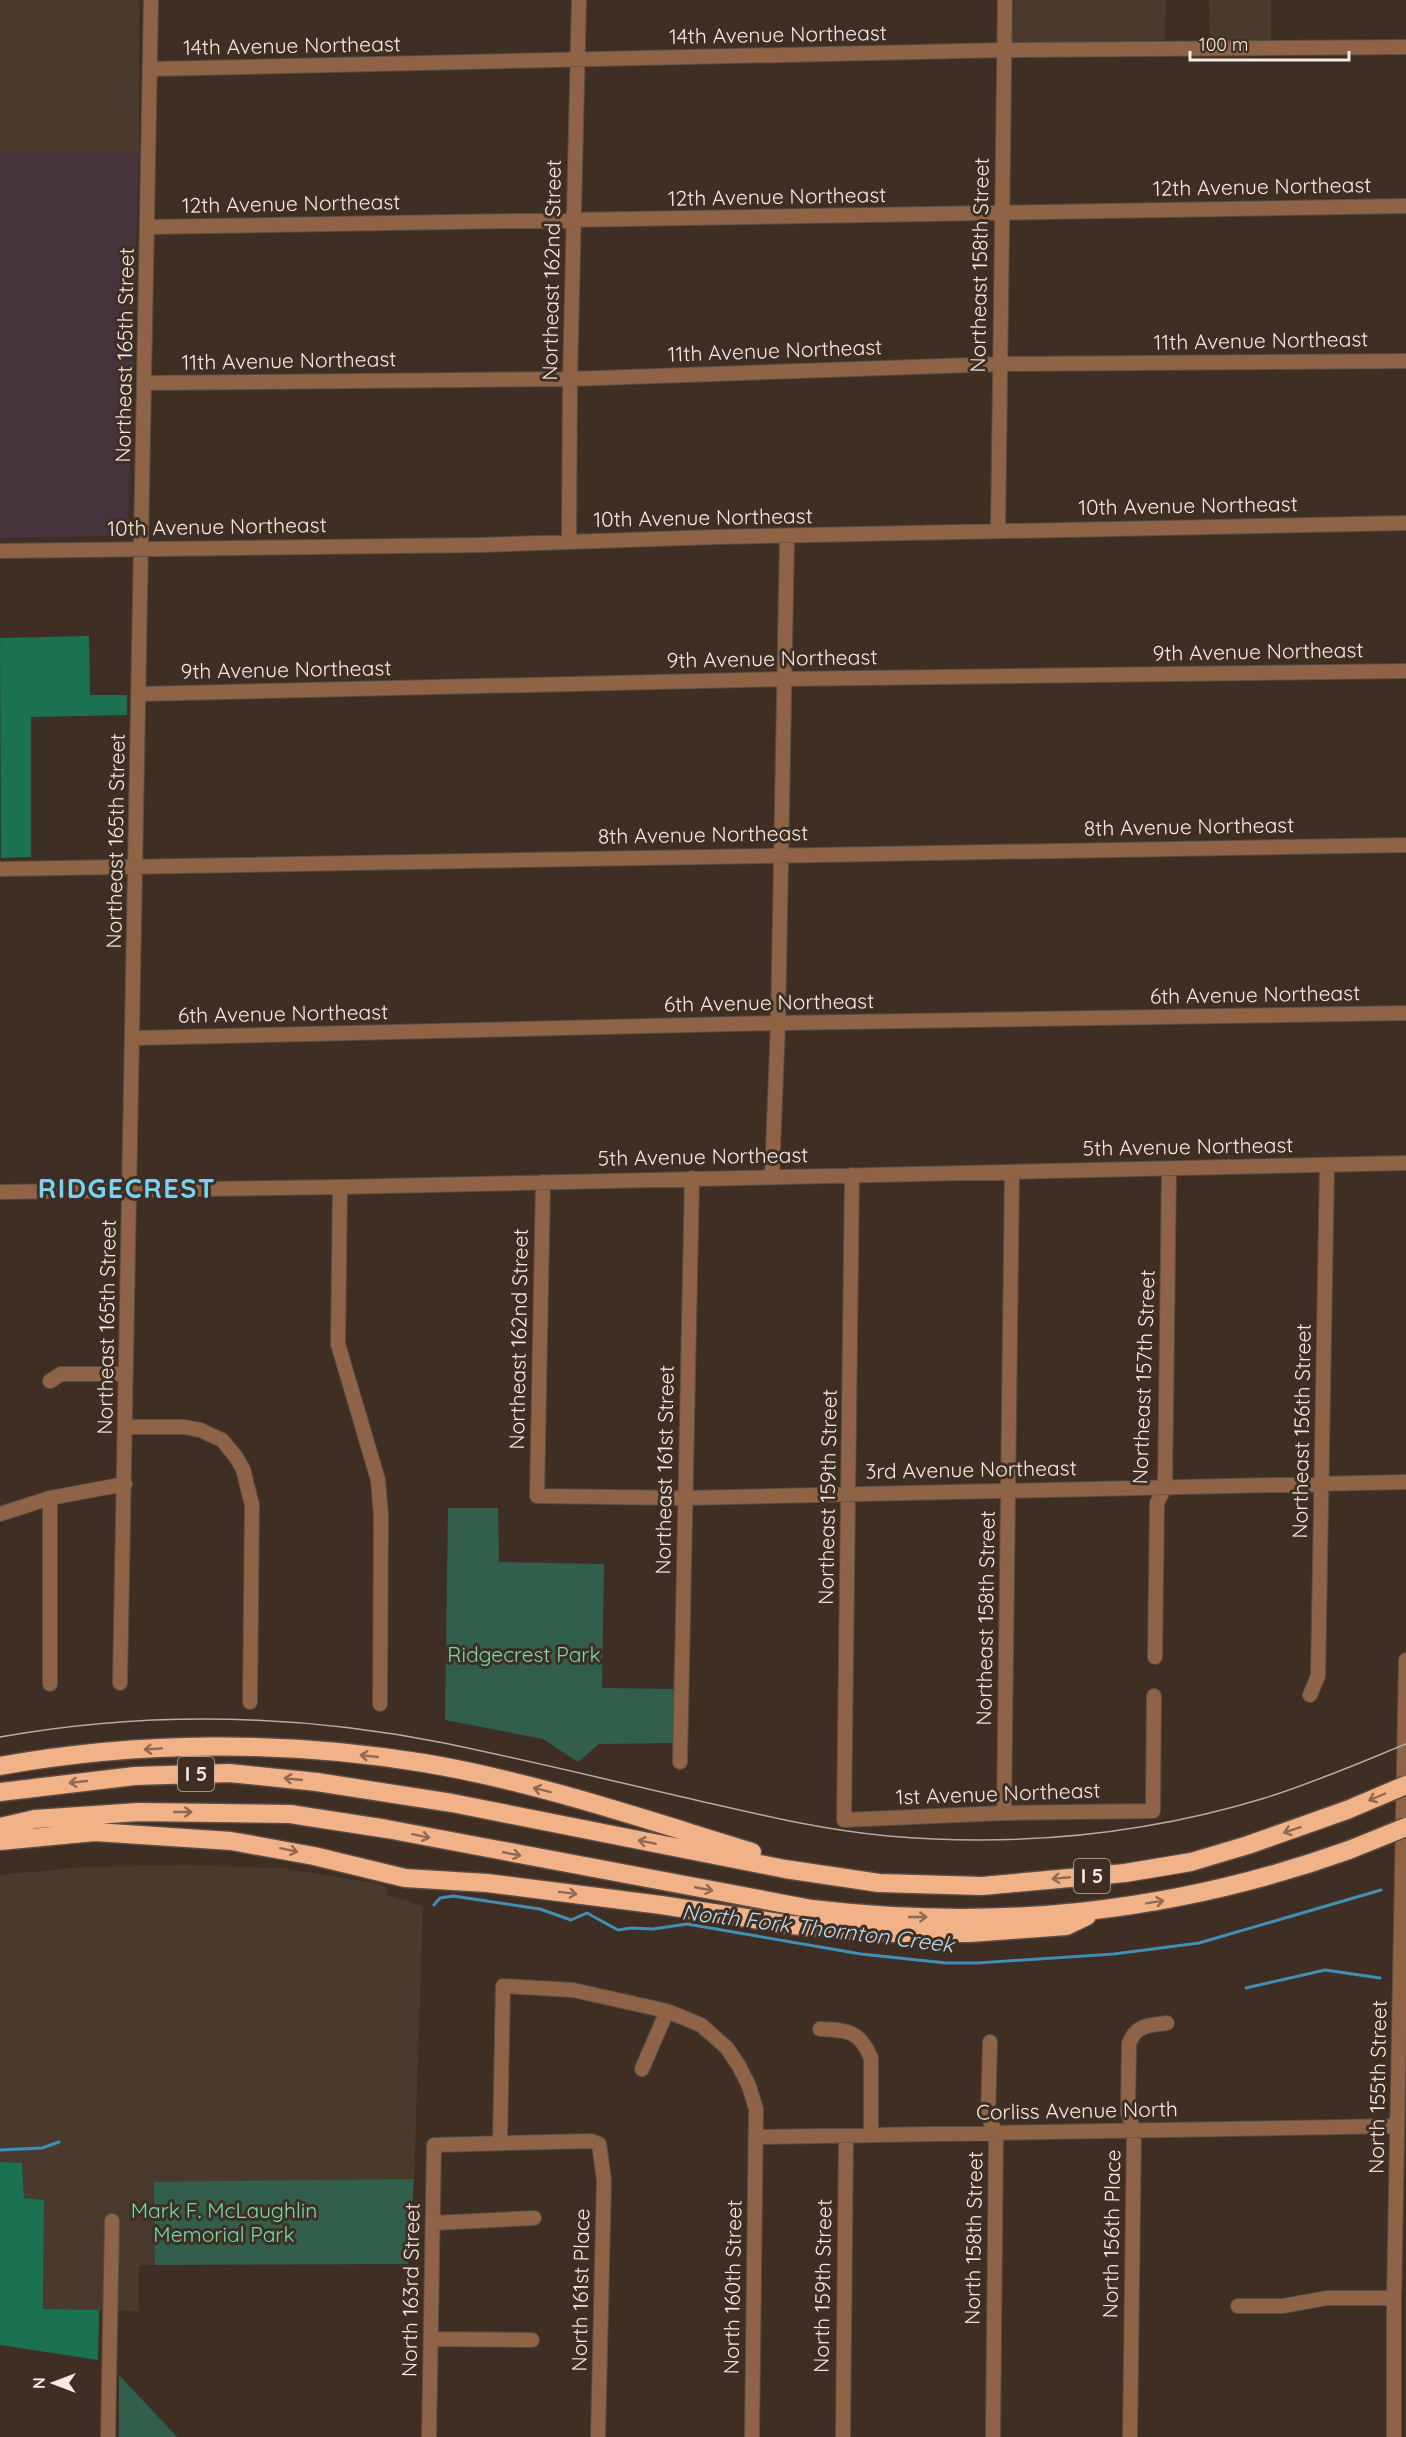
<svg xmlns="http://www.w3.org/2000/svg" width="1406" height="2437" font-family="Quicksand,sans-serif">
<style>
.industrial{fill:#4a3a2e}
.education{fill:#46343d}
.green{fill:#325f4b}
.forest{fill:#1a7251}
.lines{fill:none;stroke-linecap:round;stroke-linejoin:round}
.stream{stroke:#418eb6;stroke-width:3}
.minor-casing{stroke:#5c4c43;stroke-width:16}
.highway-casing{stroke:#5c4c43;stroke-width:21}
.minor{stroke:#8f6446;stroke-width:14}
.highway{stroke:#f2b287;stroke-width:18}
.tram{stroke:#b7aaa2;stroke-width:1.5}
.highway-bridge-casing{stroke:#5c4c43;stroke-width:21;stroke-linecap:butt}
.highway-bridge{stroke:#f2b287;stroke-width:18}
.oneway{stroke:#906951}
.labels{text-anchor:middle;stroke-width:6;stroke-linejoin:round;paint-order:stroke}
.shield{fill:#3f2e24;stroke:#bfb2aa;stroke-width:1.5}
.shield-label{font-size:20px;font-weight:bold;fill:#f6ebe4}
.street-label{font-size:21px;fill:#f6ebe4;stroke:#3f2e24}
.park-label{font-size:21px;fill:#6ddfae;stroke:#3f2e24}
.water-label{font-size:22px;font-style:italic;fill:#b8def5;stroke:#3f2e24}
.district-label{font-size:27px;font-weight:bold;letter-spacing:1.5px;fill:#75d5f3;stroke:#3f2e24}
</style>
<rect width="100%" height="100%" fill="#3f2e24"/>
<path class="industrial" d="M0 0H139V153H0Z
M1014 0H1166L1165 40 1012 44Z
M1209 0H1271V42L1210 41Z
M185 1865 282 1868 380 1884 388 1888 386 1895 423 1906 414 2179 408 2264 139 2265V2311L43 2309 44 2201 24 2199 22 2163 0 2162V1875L84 1867Z"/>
<path class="education" d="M0 153H139L128 528 120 536 0 538Z"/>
<path class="green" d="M448 1508H498L499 1562 604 1564 602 1688 675 1689 673 1743 599 1744 578 1762 543 1739 445 1720Z
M414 2179 408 2264 155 2265 154 2182Z
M119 2375 177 2437H119Z"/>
<path class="forest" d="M89 636 90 695H127V715L31 717V857L1 858 0 638Z
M0 2162 22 2163 24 2198 44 2200 43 2309 99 2310 98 2360 0 2345Z"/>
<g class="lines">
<path class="stream" d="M434 1905 440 1898 453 1896 540 1909 571 1920 587 1913 618 1930 631 1928 653 1929 687 1924 861 1954 946 1963H977L1114 1954 1199 1943 1381 1890
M1246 1988 1325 1970 1380 1978
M0 2150 42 2148 59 2142"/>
<g class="minor-casing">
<path id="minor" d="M150 69 1005 50 1406 47
M148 227 1406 206
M145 383 570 379 1000 364 1406 361
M998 531 1005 0
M569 541 570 379 579 0
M0 551 481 545 715 537 1406 523
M139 694 783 679 1406 671
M0 869 1406 845
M133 1038 778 1023 1406 1013
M852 1175 844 1820 1004 1813 1153 1811 1154 1696
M772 1176 778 1023 787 537
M543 1182 537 1496 685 1498 1406 1482
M340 1187 338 1344 378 1480 381 1516 380 1704
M0 1192 340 1187 1406 1163
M50 1381 61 1374H125
M126 1427H184L200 1430 222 1440 236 1457 243 1469 252 1505 250 1702
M0 1514 50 1498 125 1484
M1155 1657 1157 1503 1165 1487 1169 1169
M120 1683 151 0
M50 1684V1498
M1310 1695 1318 1676 1327 1165
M680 1762 692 1178
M1004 1813 1012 1172
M820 2029C848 2030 860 2031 871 2058V2135
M990 2042 988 2117 996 2133 993 2437
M642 2069 667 2011
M756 2137 1397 2126
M500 2142 503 1986 573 1990 667 2011 701 2025 727 2048 739 2066 749 2086 756 2109 752 2437
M433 2223 534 2218
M1238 2306H1283L1327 2298H1394
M431 2339 532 2340
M108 2437 112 2221
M429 2437 434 2145 591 2141 599 2144 604 2180 598 2437
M843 2437 846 2136
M1130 2437 1134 2131 1128 2113 1129 2044C1135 2025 1150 2025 1167 2023
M1394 2437V2298L1406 1660"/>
</g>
<g class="highway-casing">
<path id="highway" d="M0 1766C138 1741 286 1740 424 1763 536 1782 644 1819 752 1852
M0 1792 135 1776 229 1773 317 1782 452 1803 785 1869 879 1883 982 1886 1125 1873 1191 1862 1248 1845 1347 1810
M0 1827 35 1819 139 1812 290 1814 387 1829 812 1909C998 1931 1173 1913 1349 1850
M0 1841 95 1832 231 1841 314 1856 405 1878 487 1883 661 1905 792 1925 874 1933H970L1066 1926 1087 1916"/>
</g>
<use href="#minor" class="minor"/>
<use href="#highway" class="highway"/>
<path class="tram" d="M0 1737C147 1711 298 1714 444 1743 531 1761 617 1782 704 1802 765 1816 825 1830 888 1836 1015 1847 1143 1835 1265 1798 1313 1783 1359 1763 1406 1744"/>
<g class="highway-bridge-casing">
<path id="highway-bridge" d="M1347 1810 1406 1785
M1349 1850 1406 1827"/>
</g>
<use href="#highway-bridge" class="highway-bridge"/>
</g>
<defs><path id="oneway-shaft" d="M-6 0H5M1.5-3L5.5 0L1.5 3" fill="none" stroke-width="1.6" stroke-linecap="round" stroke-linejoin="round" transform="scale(1.5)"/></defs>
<g class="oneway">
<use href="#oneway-shaft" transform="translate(153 1749) rotate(176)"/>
<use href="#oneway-shaft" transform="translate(369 1756) rotate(-174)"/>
<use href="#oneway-shaft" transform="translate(293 1779) rotate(-174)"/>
<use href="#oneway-shaft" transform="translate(78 1782) rotate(174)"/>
<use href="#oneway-shaft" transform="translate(542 1790) rotate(-166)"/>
<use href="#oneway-shaft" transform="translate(1377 1797) rotate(157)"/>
<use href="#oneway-shaft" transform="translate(183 1812)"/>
<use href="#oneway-shaft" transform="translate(1292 1830) rotate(161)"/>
<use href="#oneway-shaft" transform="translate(421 1836) rotate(12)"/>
<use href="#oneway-shaft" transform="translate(647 1842) rotate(-169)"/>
<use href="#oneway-shaft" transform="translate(289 1850) rotate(12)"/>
<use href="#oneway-shaft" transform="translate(512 1854) rotate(11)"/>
<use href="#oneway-shaft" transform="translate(1061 1878) rotate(175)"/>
<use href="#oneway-shaft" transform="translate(704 1889) rotate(11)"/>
<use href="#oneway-shaft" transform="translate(568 1893) rotate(7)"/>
<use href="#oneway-shaft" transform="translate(1155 1902) rotate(-9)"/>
<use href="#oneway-shaft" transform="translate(918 1917)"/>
</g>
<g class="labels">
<g class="shield">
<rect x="178" y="1757" width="36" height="34" rx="4.5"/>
<rect x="1074" y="1859" width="36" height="34" rx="4.5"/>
</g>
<g class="shield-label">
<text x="196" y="1781">I 5</text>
<text x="1092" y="1883">I 5</text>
</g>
<g class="street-label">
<text transform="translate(778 35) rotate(-1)" y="7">14th Avenue Northeast</text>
<text transform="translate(292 46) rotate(-1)" y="7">14th Avenue Northeast</text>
<text transform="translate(1262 187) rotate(-1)" y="7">12th Avenue Northeast</text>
<text transform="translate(777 197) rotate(-1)" y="7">12th Avenue Northeast</text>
<text transform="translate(291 204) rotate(-1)" y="7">12th Avenue Northeast</text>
<text transform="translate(980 265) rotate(-89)" y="7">Northeast 158th Street</text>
<text transform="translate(552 270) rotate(-89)" y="7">Northeast 162nd Street</text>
<text transform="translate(1261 341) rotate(-1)" y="7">11th Avenue Northeast</text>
<text transform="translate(775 351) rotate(-2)" y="7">11th Avenue Northeast</text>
<text transform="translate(125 355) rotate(-89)" y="7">Northeast 165th Street</text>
<text transform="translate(289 361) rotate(-1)" y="7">11th Avenue Northeast</text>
<text transform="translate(1188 506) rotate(-1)" y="7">10th Avenue Northeast</text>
<text transform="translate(703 518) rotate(-1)" y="7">10th Avenue Northeast</text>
<text transform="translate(217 527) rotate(-1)" y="7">10th Avenue Northeast</text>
<text transform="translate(1258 652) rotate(-1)" y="7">9th Avenue Northeast</text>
<text transform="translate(772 659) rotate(-1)" y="7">9th Avenue Northeast</text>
<text transform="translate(286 670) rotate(-1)" y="7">9th Avenue Northeast</text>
<text transform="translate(1189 827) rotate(-1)" y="7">8th Avenue Northeast</text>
<text transform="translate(703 835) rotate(-1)" y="7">8th Avenue Northeast</text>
<text transform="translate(116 841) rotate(-89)" y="7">Northeast 165th Street</text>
<text transform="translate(1255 995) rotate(-1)" y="7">6th Avenue Northeast</text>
<text transform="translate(769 1003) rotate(-1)" y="7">6th Avenue Northeast</text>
<text transform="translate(283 1014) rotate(-1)" y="7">6th Avenue Northeast</text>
<text transform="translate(1188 1147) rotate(-1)" y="7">5th Avenue Northeast</text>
<text transform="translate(703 1157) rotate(-1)" y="7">5th Avenue Northeast</text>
<text transform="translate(107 1327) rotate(-89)" y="7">Northeast 165th Street</text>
<text transform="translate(519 1339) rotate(-89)" y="7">Northeast 162nd Street</text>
<text transform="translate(1144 1377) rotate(-88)" y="7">Northeast 157th Street</text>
<text transform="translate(1302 1431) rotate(-89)" y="7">Northeast 156th Street</text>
<text transform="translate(665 1470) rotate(-89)" y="7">Northeast 161st Street</text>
<text transform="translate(971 1470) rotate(-1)" y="7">3rd Avenue Northeast</text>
<text transform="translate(828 1497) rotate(-89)" y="7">Northeast 159th Street</text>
<text transform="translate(986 1618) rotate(-89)" y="7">Northeast 158th Street</text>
<text transform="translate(998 1794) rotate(-2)" y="7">1st Avenue Northeast</text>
<text transform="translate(1378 2087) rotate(-89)" y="7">North 155th Street</text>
<text transform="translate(1077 2111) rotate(-1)" y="7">Corliss Avenue North</text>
<text transform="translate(1112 2234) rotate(-89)" y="7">North 156th Place</text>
<text transform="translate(974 2238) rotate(-89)" y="7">North 158th Street</text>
<text transform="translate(823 2286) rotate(-89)" y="7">North 159th Street</text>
<text transform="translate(733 2287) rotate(-89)" y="7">North 160th Street</text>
<text transform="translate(411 2290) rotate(-89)" y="7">North 163rd Street</text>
<text transform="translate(581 2290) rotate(-89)" y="7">North 161st Place</text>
</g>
<g class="park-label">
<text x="524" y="1662">Ridgecrest Park</text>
<text x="224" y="2218">Mark F. McLaughlin<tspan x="224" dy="24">Memorial Park</tspan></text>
</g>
<g class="water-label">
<text transform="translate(818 1928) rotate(7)" y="8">North Fork Thornton Creek</text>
</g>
<g class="district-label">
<text x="127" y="1198">RIDGECREST</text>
</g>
</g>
<g transform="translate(54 2383) rotate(270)" stroke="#3f2e24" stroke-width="4.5" paint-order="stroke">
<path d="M0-4.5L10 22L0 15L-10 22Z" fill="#f6ebe4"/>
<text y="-9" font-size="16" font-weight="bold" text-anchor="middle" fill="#f6ebe4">N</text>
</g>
<path d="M1190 51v9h159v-9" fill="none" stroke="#f6ebe4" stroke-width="3"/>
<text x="1199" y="51" font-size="18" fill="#f6ebe4" stroke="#3f2e24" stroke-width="4.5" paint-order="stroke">100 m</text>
</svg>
